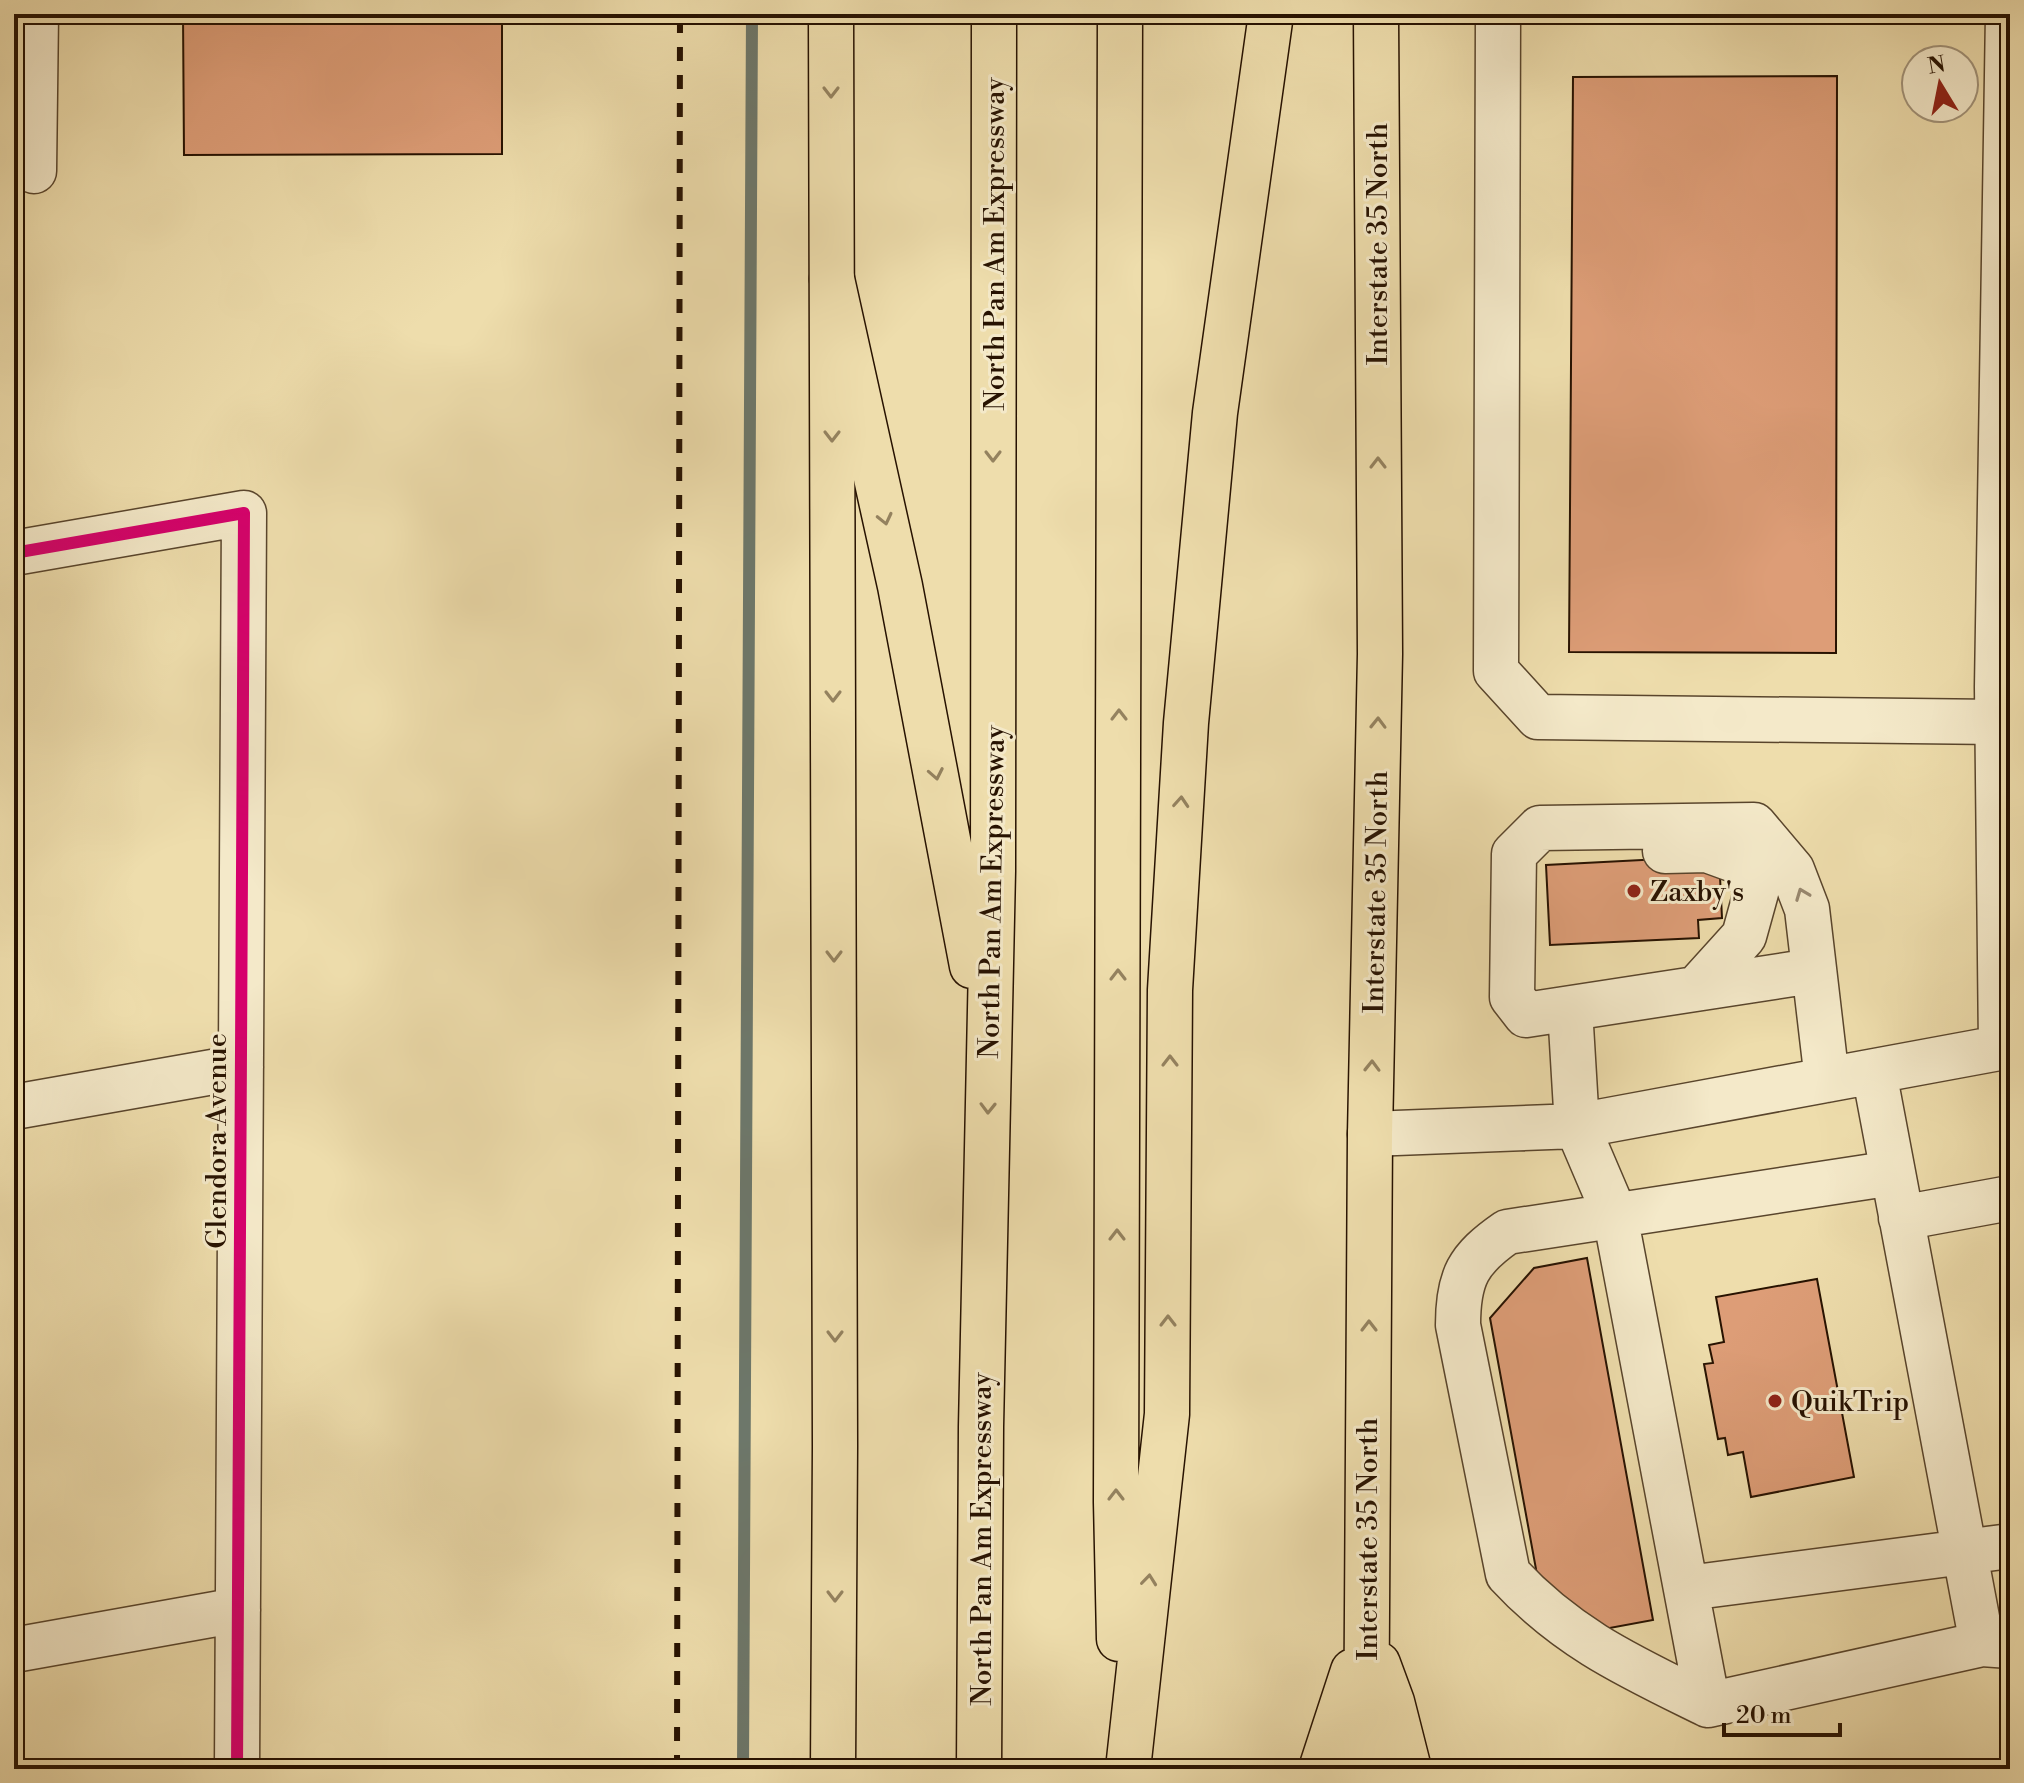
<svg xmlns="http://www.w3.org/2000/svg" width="2024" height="1783" font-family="'Libre Bodoni',serif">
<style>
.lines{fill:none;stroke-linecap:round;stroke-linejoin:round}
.stream{stroke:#6d776a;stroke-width:12}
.building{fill:#dd9d77;stroke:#271201;stroke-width:2}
.minor-casing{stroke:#59452c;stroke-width:47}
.major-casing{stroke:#271201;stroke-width:47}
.highway-casing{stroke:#271201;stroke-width:47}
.minor{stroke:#f4e9c9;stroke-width:44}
.major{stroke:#eeddac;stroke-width:44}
.highway{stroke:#eeddac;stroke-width:44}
.rail{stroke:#271201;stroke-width:6;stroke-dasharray:14 14;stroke-linecap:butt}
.cycleway-casing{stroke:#f4e9c9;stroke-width:17}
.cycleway{stroke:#d6006c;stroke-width:12}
.oneway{stroke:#94825f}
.oneway2{stroke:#98886f}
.poi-dot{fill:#8f2418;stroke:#f4e9c9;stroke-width:3}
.labels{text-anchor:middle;stroke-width:6;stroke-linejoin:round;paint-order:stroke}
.street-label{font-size:28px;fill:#271201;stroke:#f4e9c9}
.poi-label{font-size:28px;fill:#271201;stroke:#f4e9c9;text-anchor:start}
</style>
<rect width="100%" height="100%" fill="#eeddac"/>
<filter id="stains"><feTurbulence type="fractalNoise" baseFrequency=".0025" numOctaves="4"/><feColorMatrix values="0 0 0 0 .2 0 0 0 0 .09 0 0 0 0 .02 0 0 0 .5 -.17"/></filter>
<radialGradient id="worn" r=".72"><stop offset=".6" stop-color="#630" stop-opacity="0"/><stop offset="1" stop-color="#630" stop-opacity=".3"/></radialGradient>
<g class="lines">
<path class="stream" d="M743 1769 752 14"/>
</g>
<path class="building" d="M183 14H502V154L184 155Z
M1837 76 1836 653 1569 652 1573 77Z
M1719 856 1722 918 1698 920 1699 938 1550 945 1546 865Z
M1587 1258 1653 1620 1599 1630 1540 1591 1490 1318 1534 1268Z
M1817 1279 1854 1477 1751 1497 1743 1452 1728 1455 1725 1438 1718 1439 1704 1364 1713 1363 1709 1345 1724 1342 1716 1297Z"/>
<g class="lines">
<g class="minor-casing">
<path id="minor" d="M1498 14 1496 671 1538 717 1998 722
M34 171 36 14
M14 553 244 513 237 1769
M1665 851 1707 850 1740 862 1757 889 1744 936 1697 988
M1812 971 1526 1015 1512 997 1514 854 1540 828 1754 825 1792 870 1807 909 1827 1080
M1570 1009 1577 1126 1615 1215 1708 1705 1982 1644 2010 1646
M2001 1048 1997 687 2008 14
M1874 1072 1982 1644
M14 1107 241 1067
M1370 1134 1577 1126 2010 1046
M1901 1218 2010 1198
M1688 1588 2010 1546
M14 1650 238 1610
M1708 1705C1631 1667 1568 1639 1508 1574L1458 1325C1458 1277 1468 1259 1507 1232L1893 1173"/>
</g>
<g class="major-casing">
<path id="major" d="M831 14 835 1446 833 1769
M1378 1664 1392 1702 1409 1769
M1321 1769 1353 1671
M1366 1769 1370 1134 1380 654 1376 14"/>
</g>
<g class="highway-casing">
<path id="highway" d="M832 279 900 586 972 966
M1119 1639 1116 1502 1120 14
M979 1769 981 1427 993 871 994 14
M1128 1769 1167 1414 1170 990 1186 723 1215 413 1271 14"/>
</g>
<use href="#minor" class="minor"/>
<use href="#major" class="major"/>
<use href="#highway" class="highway"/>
<path class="rail" d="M677 1769 680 14"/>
<g class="cycleway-casing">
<path id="cycleway" d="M14 553 244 513 237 1769"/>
</g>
<use href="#cycleway" class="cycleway"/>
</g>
<defs><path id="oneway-chevron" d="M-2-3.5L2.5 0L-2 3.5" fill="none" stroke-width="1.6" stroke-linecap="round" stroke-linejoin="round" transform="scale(2)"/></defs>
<g class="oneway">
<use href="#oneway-chevron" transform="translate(831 92) rotate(90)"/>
<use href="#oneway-chevron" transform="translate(832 436) rotate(90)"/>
<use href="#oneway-chevron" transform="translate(993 456) rotate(90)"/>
<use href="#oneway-chevron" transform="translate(1378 463) rotate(-90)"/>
<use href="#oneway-chevron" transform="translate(885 519) rotate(77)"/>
<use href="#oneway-chevron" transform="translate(833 696) rotate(90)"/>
<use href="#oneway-chevron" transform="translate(1119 715) rotate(-90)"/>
<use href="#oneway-chevron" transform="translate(1378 723) rotate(-89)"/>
<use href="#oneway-chevron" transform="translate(936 774) rotate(79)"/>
<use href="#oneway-chevron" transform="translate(1181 802) rotate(-86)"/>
<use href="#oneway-chevron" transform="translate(834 956) rotate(90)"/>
<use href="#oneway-chevron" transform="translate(1118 975) rotate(-90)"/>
<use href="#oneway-chevron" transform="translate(1170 1061) rotate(-90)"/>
<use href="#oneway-chevron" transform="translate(1372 1066) rotate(-89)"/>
<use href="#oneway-chevron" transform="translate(988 1108) rotate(91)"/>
<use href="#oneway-chevron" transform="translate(1117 1235) rotate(-90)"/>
<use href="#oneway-chevron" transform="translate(1168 1321) rotate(-90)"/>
<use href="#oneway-chevron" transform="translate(1369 1326) rotate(-90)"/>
<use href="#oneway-chevron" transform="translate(835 1336) rotate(90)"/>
<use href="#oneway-chevron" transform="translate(1116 1495) rotate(-90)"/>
<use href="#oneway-chevron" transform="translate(1149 1580) rotate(-84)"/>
<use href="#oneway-chevron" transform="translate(835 1596) rotate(90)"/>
</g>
<use class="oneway2" href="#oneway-chevron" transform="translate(1802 894) rotate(-111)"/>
<g class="poi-dot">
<circle cx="1634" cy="891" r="8"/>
<circle cx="1775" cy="1401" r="8"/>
</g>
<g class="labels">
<g class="street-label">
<text transform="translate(994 244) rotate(-90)" y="10">North Pan Am Expressway</text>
<text transform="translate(1377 244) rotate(-90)" y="10">Interstate 35 North</text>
<text transform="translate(991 892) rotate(-89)" y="10">North Pan Am Expressway</text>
<text transform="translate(1375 892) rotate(-89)" y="10">Interstate 35 North</text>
<text transform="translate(216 1141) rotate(-90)" y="10">Glendora Avenue</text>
<text transform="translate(981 1539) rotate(-90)" y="10">North Pan Am Expressway</text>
<text transform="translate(1367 1539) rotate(-90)" y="10">Interstate 35 North</text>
</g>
<g class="poi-label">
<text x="1650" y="901">Zaxby's</text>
<text x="1791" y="1411">QuikTrip</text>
</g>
</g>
<rect width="2024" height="1783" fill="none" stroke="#eeddac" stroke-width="48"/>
<rect x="16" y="16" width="1992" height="1751" fill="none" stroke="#271201" stroke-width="4"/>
<rect x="24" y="24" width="1976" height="1735" fill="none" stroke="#271201" stroke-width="2"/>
<g transform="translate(1940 84) rotate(350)"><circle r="38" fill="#f4e9c9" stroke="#a29379" stroke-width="2"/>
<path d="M0-6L14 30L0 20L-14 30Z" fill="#8f2418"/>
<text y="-12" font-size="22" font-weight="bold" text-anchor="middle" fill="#271201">N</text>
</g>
<path d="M1724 1723v12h116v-12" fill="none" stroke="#271201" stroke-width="4"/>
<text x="1736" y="1723" font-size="24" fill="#271201" stroke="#f4e9c9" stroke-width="6" paint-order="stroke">20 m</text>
<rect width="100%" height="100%" filter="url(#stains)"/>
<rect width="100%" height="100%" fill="url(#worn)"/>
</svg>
